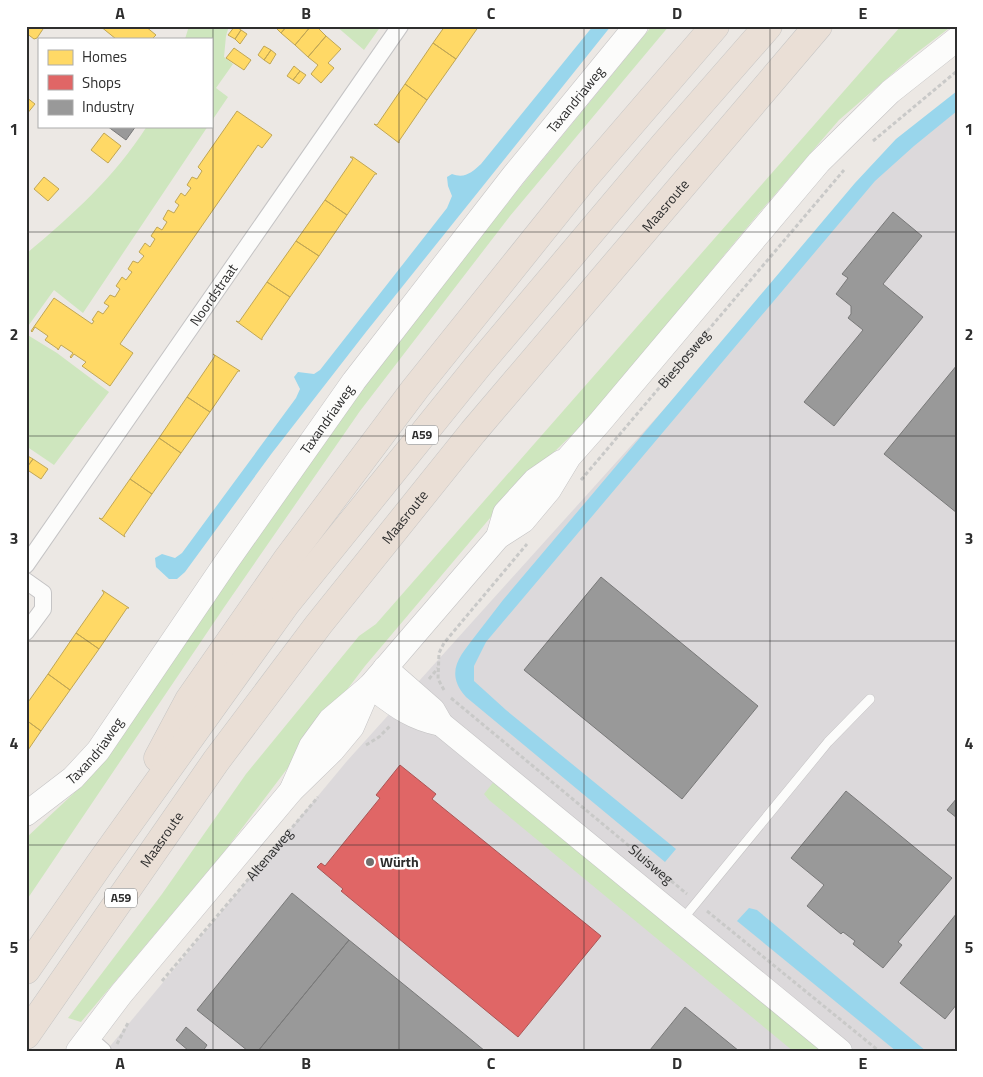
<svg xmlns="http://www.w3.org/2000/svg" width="983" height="1077" font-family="'Titillium Web',sans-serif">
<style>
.industrial{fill:#dcd9db}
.green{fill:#cee6be}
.water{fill:#99d6ec}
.homes{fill:#ffd966;stroke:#c0a655}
.shops{fill:#e06666;stroke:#ab5555}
.industry{fill:#999;stroke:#797979}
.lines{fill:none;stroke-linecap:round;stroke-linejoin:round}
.lane-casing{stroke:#c5c4c5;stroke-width:10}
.street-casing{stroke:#c5c4c5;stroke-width:18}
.secondary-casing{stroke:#c5c4c5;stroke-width:25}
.highway-casing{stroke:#c6c5c4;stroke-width:29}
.path{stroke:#c9c9c8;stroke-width:3;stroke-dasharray:4 2.5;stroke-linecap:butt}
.lane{stroke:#fcfcfb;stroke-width:9}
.street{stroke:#fcfcfb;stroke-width:16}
.secondary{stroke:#fcfcfb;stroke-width:24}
.highway{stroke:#eadfd6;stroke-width:28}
.grid{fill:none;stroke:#2e2e2e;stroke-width:1;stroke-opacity:0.55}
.poi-dot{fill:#706f6e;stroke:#fff;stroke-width:2}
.labels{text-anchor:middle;stroke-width:5;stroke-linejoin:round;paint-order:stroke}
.shield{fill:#fff;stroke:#6d6d6d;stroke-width:1}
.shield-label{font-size:12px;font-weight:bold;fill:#2e2e2e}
.street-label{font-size:14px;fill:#2e2e2e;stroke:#fff}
.poi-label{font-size:14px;font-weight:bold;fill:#2e2e2e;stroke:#fff;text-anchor:start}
.neatline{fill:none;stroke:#2e2e2e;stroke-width:2}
.grid-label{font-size:16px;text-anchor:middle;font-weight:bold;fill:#2e2e2e}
</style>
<rect width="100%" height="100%" fill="#ece8e4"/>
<path class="industrial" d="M957 103V1051H106L347 761 893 155Z"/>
<path class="green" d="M189 26H229L226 36 224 57 233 64 216 88 228 97 211 122V39H185Z
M336 26H381L364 50Z
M652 26H669L510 216 360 411 225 606 26 901V838L73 794 109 753 236 565 367 382 456 266Z
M901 26H952L915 54 839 120 759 213 589 418 507 498 365 666 224 852 81 1022 68 1018 162 894 246 774 359 636 376 624Z
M147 126H208L83 313 54 290 26 329V254C71 216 115 177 147 126Z
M26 334 57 353 109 392 54 465 26 446Z
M495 780 825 1051H793L489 800 484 794Z"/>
<path class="water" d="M593 26H611L366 332 272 453 185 572 177 579H169L156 567 155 558 162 554 175 558 182 553 296 398 300 389 294 377 298 372 314 374 320 370 447 208 452 196 448 186 447 177 452 174C465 179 472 172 481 164Z
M957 91V111L914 146 875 181 486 642 474 666V681L506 710 676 849 665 862 466 697C444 672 460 656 476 635 485 623 494 612 503 600L855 183 896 139Z
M749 908 757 910 926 1051H896L737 921Z"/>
<path class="homes" d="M26 26H45L37 38 34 39 26 33Z
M100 26H145L156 35 152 39H116Z
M235 26 241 30 235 39 228 35Z
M274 26H287L281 33Z
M287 26H311L295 45 281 33Z
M311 26H316L326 36 308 57 295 45Z
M445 26H479L456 59 433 43Z
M241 30 247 34 240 44 235 39Z
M326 36 341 49 328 63 334 68 321 83 311 74 318 65 308 57Z
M433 43 456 59 427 100 405 84Z
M264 46 271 50 264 60 258 55Z
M234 48 251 60 244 70 226 58Z
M271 50 276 54 270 64 264 60Z
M294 66 300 71 293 80 287 76Z
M300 71 306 75 299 84 293 80Z
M405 84 427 100 399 141V143L374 124 377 125Z
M26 97 35 104 26 115Z
M237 111 272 135 262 148 258 145 120 344 133 353 110 386 82 366 86 362 74 354 71 358 70 357 73 353 61 345 58 350V349L45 340 48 336 35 327 32 332 31 331 54 298 92 324 94 321 92 320 98 311 103 314 109 306 104 303 110 295 115 297 120 289 116 286 122 277 126 280 132 272 128 269 133 261 138 263 144 256 139 252 145 243 150 247 155 239 151 236 157 227 162 230 167 222 163 219 168 210 174 213 179 205 175 202 181 193 185 196 191 188 187 185 192 177 197 179 202 171 198 167Z
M104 133 121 146 108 163 91 150Z
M350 157H353L377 174H375L347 215 325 200 353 159Z
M44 177 59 189 48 201 34 189Z
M325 200 347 215 319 256 296 241Z
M296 241 319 256 290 297 267 282Z
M267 282 290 297 262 338V340L236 321 239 322Z
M213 354 240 371H238L210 412 187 397 215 356Z
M187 397 210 412 181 453 159 438Z
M159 438 181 453 152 494 130 479Z
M26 455 33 459 26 468Z
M33 459 48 469 41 479 26 469Z
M130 479 152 494 124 535 125 537 99 518 102 519Z
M102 590 129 608H127L99 649 76 633 104 593Z
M76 633 99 649 70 690 48 674Z
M48 674 70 690 41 731 26 720V705Z
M26 720 41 731 26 753Z"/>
<path class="shops" d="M400 765 436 794 432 799 601 936 518 1037 341 891 343 889 317 867 321 863 325 866 380 798 376 795Z"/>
<path class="industry" d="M107 126H136L126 140Z
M893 212 922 236 883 284 923 317 834 426 804 402 863 330 848 318 851 314V306L836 294 848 278 842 274Z
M957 365V513L884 454Z
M601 577 758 706 682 799 524 670Z
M846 791 952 878 898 942 902 945 883 968 853 944 855 941 843 932 841 934 807 906 824 885 791 858Z
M957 798V818L947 810Z
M292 893 349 940 258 1051H248L197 1010Z
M957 913V1004L945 1019 900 983Z
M349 940 434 1009 485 1051H258Z
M685 1007 739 1051 650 1050Z
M186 1027 207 1045 203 1051H189L176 1040Z"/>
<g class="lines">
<g class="lane-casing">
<path id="lane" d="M682 920 828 742 870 699"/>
</g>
<g class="street-casing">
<g id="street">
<path id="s4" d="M26 565 400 26"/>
<path d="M26 581 43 593V609L26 632"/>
<path d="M87 1037 103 1051"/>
</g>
</g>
<g class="secondary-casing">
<g id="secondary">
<path d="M498 537 505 513 535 480 561 462"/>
<path d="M385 668 433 710 441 724 840 1051"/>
<path d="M370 686C394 704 410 718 441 724"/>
<path d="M291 791 311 746 330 720 370 686 498 537 523 521 549 490 569 457 600 422 819 162 890 92 957 39"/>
<path id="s5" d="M26 814 73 778 98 751 225 564 354 381 513 176 636 26"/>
<path d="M78 1051 121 994 291 791 332 751 352 727 368 690"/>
</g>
</g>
<g class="highway-casing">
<g id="highway">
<path d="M158 758 189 700 286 561 415 389 585 177 715 26"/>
<path d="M26 970 101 862 285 605 477 367 664 145 768 26"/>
<path id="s6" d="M26 1035 216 761 319 624 473 432 818 26"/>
</g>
</g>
<g class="path">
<path d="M873 141 957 71"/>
<path id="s1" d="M581 480 844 170"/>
<path d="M429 679 438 668"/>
<path d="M444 690 438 679 439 653 444 643 527 544"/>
<path id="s2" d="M451 698 687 894"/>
<path d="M366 745 379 737 390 726"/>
<path d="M707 911 879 1051"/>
<path id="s3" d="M162 981 318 797"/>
<path d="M117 1044 129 1021"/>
</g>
<use href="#lane" class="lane"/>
<use href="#street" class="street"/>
<use href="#secondary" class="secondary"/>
<use href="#highway" class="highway"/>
</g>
<path class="grid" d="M213 26V1051M399 26V1051M584 26V1051M770 26V1051M26 232H957M26 436H957M26 641H957M26 845H957"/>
<circle class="poi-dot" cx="370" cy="862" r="5"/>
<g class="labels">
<g class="shield">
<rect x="406" y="425.5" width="32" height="19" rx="4"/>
<rect x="105" y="888.5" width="32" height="19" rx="4"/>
</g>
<g class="shield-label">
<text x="422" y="439">A59</text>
<text x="121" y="902">A59</text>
</g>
<g class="street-label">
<text dy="5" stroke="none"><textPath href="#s5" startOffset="904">Taxandriaweg</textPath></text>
<text dy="5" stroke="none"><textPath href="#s6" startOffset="1048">Maasroute</textPath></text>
<text dy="5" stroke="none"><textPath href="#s4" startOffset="329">Noordstraat</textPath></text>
<text dy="5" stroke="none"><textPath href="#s1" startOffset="159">Biesbosweg</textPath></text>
<text dy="5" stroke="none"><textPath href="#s5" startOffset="499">Taxandriaweg</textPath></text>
<text dy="5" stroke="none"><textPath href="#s6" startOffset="642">Maasroute</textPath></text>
<text dy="5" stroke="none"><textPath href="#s5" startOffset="94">Taxandriaweg</textPath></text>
<text dy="5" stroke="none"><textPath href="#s6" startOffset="238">Maasroute</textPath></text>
<text dy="5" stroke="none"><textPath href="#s3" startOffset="166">Altenaweg</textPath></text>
<text dy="5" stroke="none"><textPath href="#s2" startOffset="260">Sluisweg</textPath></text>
</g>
<g class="poi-label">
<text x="380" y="867">Würth</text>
</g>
</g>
<rect width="983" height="1077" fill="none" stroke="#ffffff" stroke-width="55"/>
<rect x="38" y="38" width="175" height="90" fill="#ffffff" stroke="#ababab"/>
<rect x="48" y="50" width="25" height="15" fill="#ffd966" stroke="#ababab"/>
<text x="82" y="62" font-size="15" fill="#2e2e2e">Homes</text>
<rect x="48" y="75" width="25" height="15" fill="#e06666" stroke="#ababab"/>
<text x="82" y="88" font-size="15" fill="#2e2e2e">Shops</text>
<rect x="48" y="100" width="25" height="15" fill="#999999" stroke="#ababab"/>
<text x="82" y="112" font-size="15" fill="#2e2e2e">Industry</text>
<rect x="28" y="28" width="928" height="1022" class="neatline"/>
<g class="grid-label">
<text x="120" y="19">A</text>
<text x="306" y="19">B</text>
<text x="491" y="19">C</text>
<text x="677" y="19">D</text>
<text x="863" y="19">E</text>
<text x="14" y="135">1</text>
<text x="969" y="135">1</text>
<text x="14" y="340">2</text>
<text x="969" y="340">2</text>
<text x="14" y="544">3</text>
<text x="969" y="544">3</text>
<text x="14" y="749">4</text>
<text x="969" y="749">4</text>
<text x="14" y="953">5</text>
<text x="969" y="953">5</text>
<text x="120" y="1069">A</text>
<text x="306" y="1069">B</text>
<text x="491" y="1069">C</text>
<text x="677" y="1069">D</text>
<text x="863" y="1069">E</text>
</g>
</svg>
